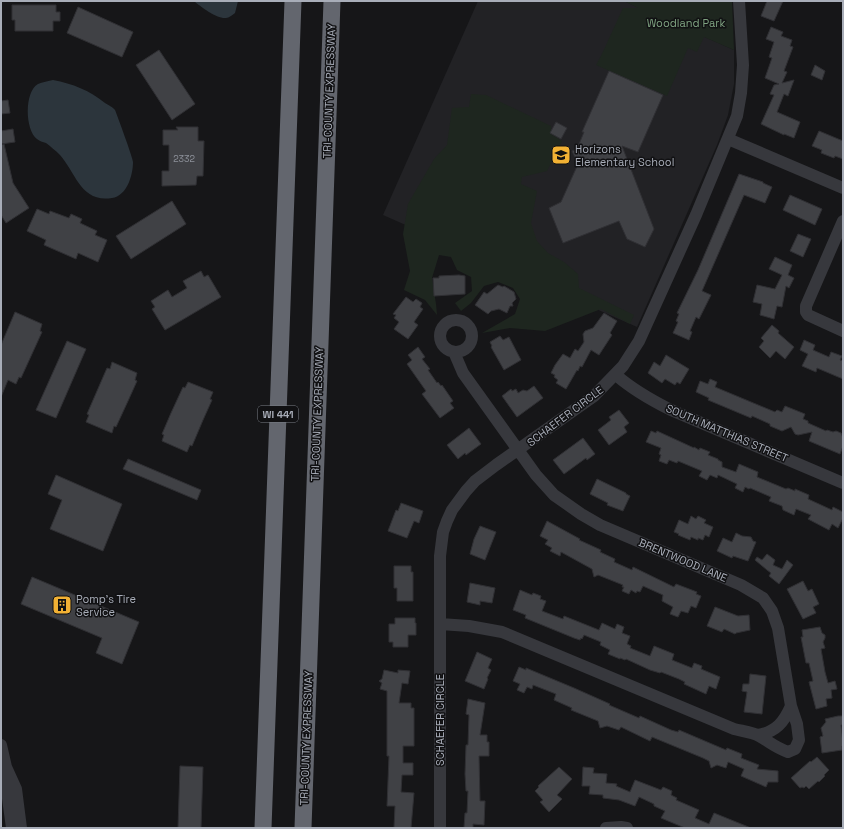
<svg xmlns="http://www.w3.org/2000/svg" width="844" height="829" font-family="'Space Grotesk',sans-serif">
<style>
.built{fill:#222225}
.green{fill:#1e261f}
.water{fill:#2c353c}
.building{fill:#404145;stroke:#303034}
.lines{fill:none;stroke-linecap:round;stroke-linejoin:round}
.minor{stroke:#37383d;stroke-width:12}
.highway{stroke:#63666e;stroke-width:17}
.labels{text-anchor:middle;stroke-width:3;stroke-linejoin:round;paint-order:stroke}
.number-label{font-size:9px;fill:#8e929b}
.shield{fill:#111113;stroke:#7b7e86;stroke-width:1}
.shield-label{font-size:10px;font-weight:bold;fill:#a8adb8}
.park-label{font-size:11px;fill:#7fa381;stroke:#111113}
.street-label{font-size:11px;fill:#a8adb8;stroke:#111113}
.poi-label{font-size:11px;fill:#a8adb8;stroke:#111113;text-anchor:start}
</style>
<rect width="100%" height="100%" fill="#161618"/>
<path class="built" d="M478 1H624L734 50V84L728 115 717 145 637 327 383 215Z"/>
<path class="green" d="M624 1H732L734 50 704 37 697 52 688 48 667 96 596 65 601 56 623 8H638Z
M471 94 486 95 551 126V134L562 141 547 171 522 177 521 184 537 191 531 223 537 241 548 253 564 262 578 274 579 288 634 315 630 324 601 309 545 331 510 328 482 333 515 314 520 299 513 288 498 282 484 286 471 303 461 311 455 303 472 291 471 277 457 270 451 257 439 255 432 278 436 304 437 315 425 300 404 290 410 271 403 234 408 204 434 159 447 145 452 108 469 107Z"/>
<path class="water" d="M194 1H238L235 13C232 15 229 18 226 18 217 19 201 7 194 1Z
M53 80C73 84 89 90 105 103 108 105 113 107 115 110 117 115 133 158 133 162 133 175 127 196 112 198 81 203 76 173 60 155 56 151 50 146 46 143 43 142 39 141 37 139 25 130 24 92 38 84 42 82 49 81 53 80Z"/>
<path class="building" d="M767 1H783L774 21 761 16Z
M12 5H56V12H60V21H53V31H15V20H12Z
M78 7 133 32 122 57 67 33Z
M771 27 783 32 781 36 792 40 790 46 793 47 784 71 787 72 782 83 794 80 788 96 784 94 777 112 800 122 794 138 784 134V135L761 124 774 95 770 94 774 85 779 84 765 78 772 58 769 57 774 42 766 39Z
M159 50 195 104 172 120 136 65Z
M815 65 825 71 822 80 811 75Z
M609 71 663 95 638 152 622 146 654 229 645 247 627 239 619 221 563 243 549 208 561 202 578 164 572 151 577 149 584 132H582Z
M8 100 10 113 1 114V101Z
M556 122 567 128 561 139 550 133Z
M176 127H198V141H204L203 176H197L196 185 162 186V171H169V145H163V130H178Z
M13 129 15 142 1 144V131Z
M819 131 843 141V159L835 156 834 158 821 153 822 150 812 146Z
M4 144 13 183 29 208 6 223 1 215V145Z
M739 174 763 182V183L772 187 765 203 744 195 702 291 711 295 699 319 696 317 690 331 692 332 689 340 673 333 678 322 676 321 679 314 677 313 698 270Z
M790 195 822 209 815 225 783 210Z
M172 201 186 224 131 259 116 236Z
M37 209 49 214 50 211 69 218 71 214 82 219 80 223 97 231 95 235 107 240 98 262 78 253 76 259 44 245 46 240 27 231Z
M798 234 811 239 803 257 790 251Z
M775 257 792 265 788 275 794 278 789 288 786 286 782 307 777 306 774 319 760 315 762 304 753 302 757 285 775 289 782 275 769 269Z
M201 271 204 277 208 275 221 297 165 330 152 309 155 307 151 301 168 290 172 297 187 288 183 281Z
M459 275 465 276V294L434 296 433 278H439V276Z
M498 285 503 287 504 286 514 292 516 299 512 303 513 306H510L507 313 499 309 491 311 488 314 475 305 484 292 487 294Z
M406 297 413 302 416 299 422 303 420 307 423 309 414 322 418 325 408 339 394 329 399 322 394 318 396 315 393 314Z
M15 312 42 324 40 331 42 332 21 378 19 377 16 384 8 380 1 397V345Z
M604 313 617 321 610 333 612 335 599 355 591 350 582 367 580 366 578 371 577 370 566 389 556 383 558 380 554 377 555 375 551 373 555 365 563 354 570 358 575 349 578 351 584 342 583 334 585 331 593 328Z
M772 325 779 331 778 333 794 347 785 359 776 351 770 358 759 347 764 341 761 338Z
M500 336 503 340 509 337 521 360 504 370 491 347 492 346 490 342Z
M804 340 815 345 813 350 829 357 831 352 842 356 840 360 843 361V379L817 368 816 372 802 366 808 354 800 350Z
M67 341 86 349 56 418 36 410Z
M418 347 425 357 422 359 430 369 428 370 437 383 438 382 441 386 442 385 453 401 450 403 454 408 440 418 422 394 426 391 407 364 412 360 408 355Z
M666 355 689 369 680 384 677 382 675 385 665 379 662 383 648 373 654 362 660 366Z
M112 362 137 373 135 380 137 381 128 401 116 427 114 426 112 433 86 422 89 415 87 414 107 368 110 369Z
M710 379 717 382 715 387 775 412 777 410 782 412 785 406 805 414 803 419 808 421V423L826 431 827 430 833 432 836 431 841 433 843 438V446L840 454 809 441 812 432 798 435 795 434 791 427 782 431 770 426V424L752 416 751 418 708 400 709 398 696 392 700 381 708 384Z
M188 382 213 392 210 399 212 400 203 420 192 446 190 445 187 452 162 441 164 435 162 434 171 413 183 387 185 388Z
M534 386 543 398 517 417 502 396 511 389 512 391 516 389 518 393 523 390 527 391Z
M619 410 629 423 624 427 627 432 609 445 598 430 611 420 609 417Z
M469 428 481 444 470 452 466 455 465 453 458 459 447 445Z
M651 431 656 433 657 431 694 448V447L699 450 700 448 710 452 708 455 718 459V460L722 462V467L736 472 739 464 758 472 757 477 786 489 788 488 795 491V489L809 495 808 499 832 510 833 507 843 512V518L838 528 832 524 829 530 808 519 811 515 796 509 794 515 783 510 782 506 769 501 771 497 750 488 749 489 745 487 743 492 735 488 737 484 718 475 717 478 710 475 707 480 699 476 702 471 678 461 677 463 669 460 667 464 659 461 661 455 659 454 661 448 646 442Z
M583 438 595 454 587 460 586 458 564 474 553 460Z
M128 459 201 490 197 500 123 469Z
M56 475 122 504 103 551 50 529 62 500 48 494Z
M597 479 626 493V494L630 496 623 511 607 505 608 503 590 494Z
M401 503 423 511 419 523 414 521 407 538 388 531 396 510 398 511Z
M691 516 696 519 698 516 706 520 704 523 713 527 709 537 705 535 703 540 698 538V540L691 537 690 540 678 535 679 534 674 532 679 520 688 524Z
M547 521 580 539 579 540 601 550 600 552 615 559 614 562 632 570 633 567 674 587 676 584 697 592 696 594 701 596 696 608 691 606 688 613 681 611 678 617 670 614 673 607 662 601 663 595 643 586 640 592 637 591 636 593 631 590 629 594 622 591 624 587H622L623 585 598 575 594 577 592 569 561 552 560 556 550 551 552 548 545 544 548 540 540 536Z
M480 526 496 532 485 560 470 554 474 539Z
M736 533 742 536 751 537 753 541 756 542 748 561 733 556 732 558 717 551 723 538 732 542Z
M767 554 775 560 773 565 782 569 787 560 793 565 779 584 769 576 771 573 767 570 755 560 757 557 762 560Z
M394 566H411V572H413V601H397V588H394Z
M32 577 139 622 122 664 96 653 102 638 21 604Z
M803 581 808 591 812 589 819 604 813 607 816 613 803 619 787 589Z
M470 583 495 588 492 603 480 601V605L467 602Z
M520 590 532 595 533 593 541 596 540 599 546 601 542 611 563 619 564 616 599 630 602 623 615 629 617 624 624 627 622 633 630 636 627 644 631 646 630 648 650 656 654 646 674 654 672 660 692 668 694 663 702 666 701 669 720 677 716 689 709 686 706 694 684 684 685 682 679 679 661 672 660 673 650 670 626 659 625 660 620 658V659L608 654 610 650 600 645 601 642 584 635 582 639 581 638 580 640 574 638 525 618 526 615 513 610Z
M715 607 738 616 749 615 750 630 736 633 735 634 724 629 722 632 707 626Z
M395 618H415V623H416V635H408V647H393V642H389V624H395Z
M820 627 822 633 825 635V638L823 642 825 648 821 649 825 672 828 683 835 681 837 689 831 690 832 698 826 699 827 706 816 709 809 682 813 681 809 663H806L801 637H803L802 630Z
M477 652 492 659 488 668 491 670 487 678 488 679 484 689 465 681Z
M519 667 526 670V668L574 688 610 704 609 705 639 718 640 716 671 730 678 732 679 730 726 750 727 748 742 754 741 758 759 765 757 769 778 771V782H768L766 787 741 776 744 769 728 762 726 768 717 765 711 768 709 761 703 758 652 737 650 741 621 727 619 730 607 726 600 728 598 721 571 710 572 708 554 700 556 694 533 685 532 689 527 687 524 693 517 690 520 684 513 681Z
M384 670 398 673V670L410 671 408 684 402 683 399 703H411V708H414V746H403V763H413V775H402L401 792 414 793 411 828H394L395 806H387L389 756H387V691L380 689 382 683 379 681 382 679Z
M750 674 766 676 762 714 744 712 747 692 742 691 743 684H749Z
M468 699 485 703 480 735H487V742H489V756H479L480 801H485L484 825 473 824V828H464L465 813H467L468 791H466L465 774 466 745H468L469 715 466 714Z
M838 716H843V725H841L843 743V745L842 746V750L822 753 820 737 823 736 821 728 826 722 825 719Z
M817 757 829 770 824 775 825 776 819 782 818 781 809 789 806 786 804 788 802 787 800 788 791 778 810 761 811 762Z
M180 766 203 767 201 828H178Z
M559 767 572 779 557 795 562 799 549 812 540 802 543 800 535 791 539 787 538 786Z
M583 767 594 768 593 773 607 774 606 783 617 784 616 786 630 792 635 780 661 790 663 787 672 791 671 795 677 798 676 800 699 810 695 818 709 824 714 813 751 828H685L661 818 665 811 654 806V804L639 797 635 806 619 800 603 798V795L589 794 590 786H582Z"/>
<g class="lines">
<path class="minor" d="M728 139 843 188
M843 221 806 306V312L808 315 843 331
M440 336a16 16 0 1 1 32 0a16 16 0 1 1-32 0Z
M616 375C633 390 651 400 671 410L843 483
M440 624 469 626 502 632 734 729C741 731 753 732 759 736 770 742 774 747 788 752L795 749 799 740 797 724 791 706 778 628 772 611 763 598 741 585 600 525 581 514 554 495 536 475 463 373 454 352
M758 735C776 732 784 722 791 706
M1 745 6 767 16 789 21 828
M6 774 7 791 12 828
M440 828V556L443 532 447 521 452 510 466 491 475 481 496 465 594 396 623 366 639 341 696 215 737 116 741 93 743 65 739 1
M606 828 621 827 627 828"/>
<path class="highway" d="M263 828 293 1
M303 828 332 1"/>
</g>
<defs>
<g id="school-square" transform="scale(1)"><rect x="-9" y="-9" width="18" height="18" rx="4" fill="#f2b134" stroke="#111113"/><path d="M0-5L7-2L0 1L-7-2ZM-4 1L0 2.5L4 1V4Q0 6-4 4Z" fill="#111"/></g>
<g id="building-square" transform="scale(1)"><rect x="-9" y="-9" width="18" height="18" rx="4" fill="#f2b134" stroke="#111113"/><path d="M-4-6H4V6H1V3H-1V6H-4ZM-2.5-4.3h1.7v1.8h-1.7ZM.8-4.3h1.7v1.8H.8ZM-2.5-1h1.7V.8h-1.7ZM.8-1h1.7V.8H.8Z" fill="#111"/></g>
</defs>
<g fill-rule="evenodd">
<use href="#school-square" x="561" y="155"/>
<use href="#building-square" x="62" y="605"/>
</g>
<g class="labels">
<g class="number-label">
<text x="184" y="162">2332</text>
</g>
<rect class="shield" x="258" y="406" width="40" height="16" rx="3"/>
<g class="shield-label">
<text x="278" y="418">WI 441</text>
</g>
<g class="park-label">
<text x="686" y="27">Woodland Park</text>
</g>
<g class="street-label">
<text transform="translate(329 91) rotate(-88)" y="4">TRI-COUNTY EXPRESSWAY</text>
<text transform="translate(317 414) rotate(-88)" y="4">TRI-COUNTY EXPRESSWAY</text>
<text transform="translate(565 416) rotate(-37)" y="4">SCHAEFER CIRCLE</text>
<text transform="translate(727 433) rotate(23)" y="4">SOUTH MATTHIAS STREET</text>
<text transform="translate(683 560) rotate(23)" y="4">BRENTWOOD LANE</text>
<text transform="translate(440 720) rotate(-90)" y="4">SCHAEFER CIRCLE</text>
<text transform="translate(306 738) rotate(-88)" y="4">TRI-COUNTY EXPRESSWAY</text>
</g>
<g class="poi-label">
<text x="575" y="153">Horizons<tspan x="575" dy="13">Elementary School</tspan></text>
<text x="76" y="603">Pomp's Tire<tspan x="76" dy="13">Service</tspan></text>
</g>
</g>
<rect width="844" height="829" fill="none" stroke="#a8adb8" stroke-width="4"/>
</svg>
